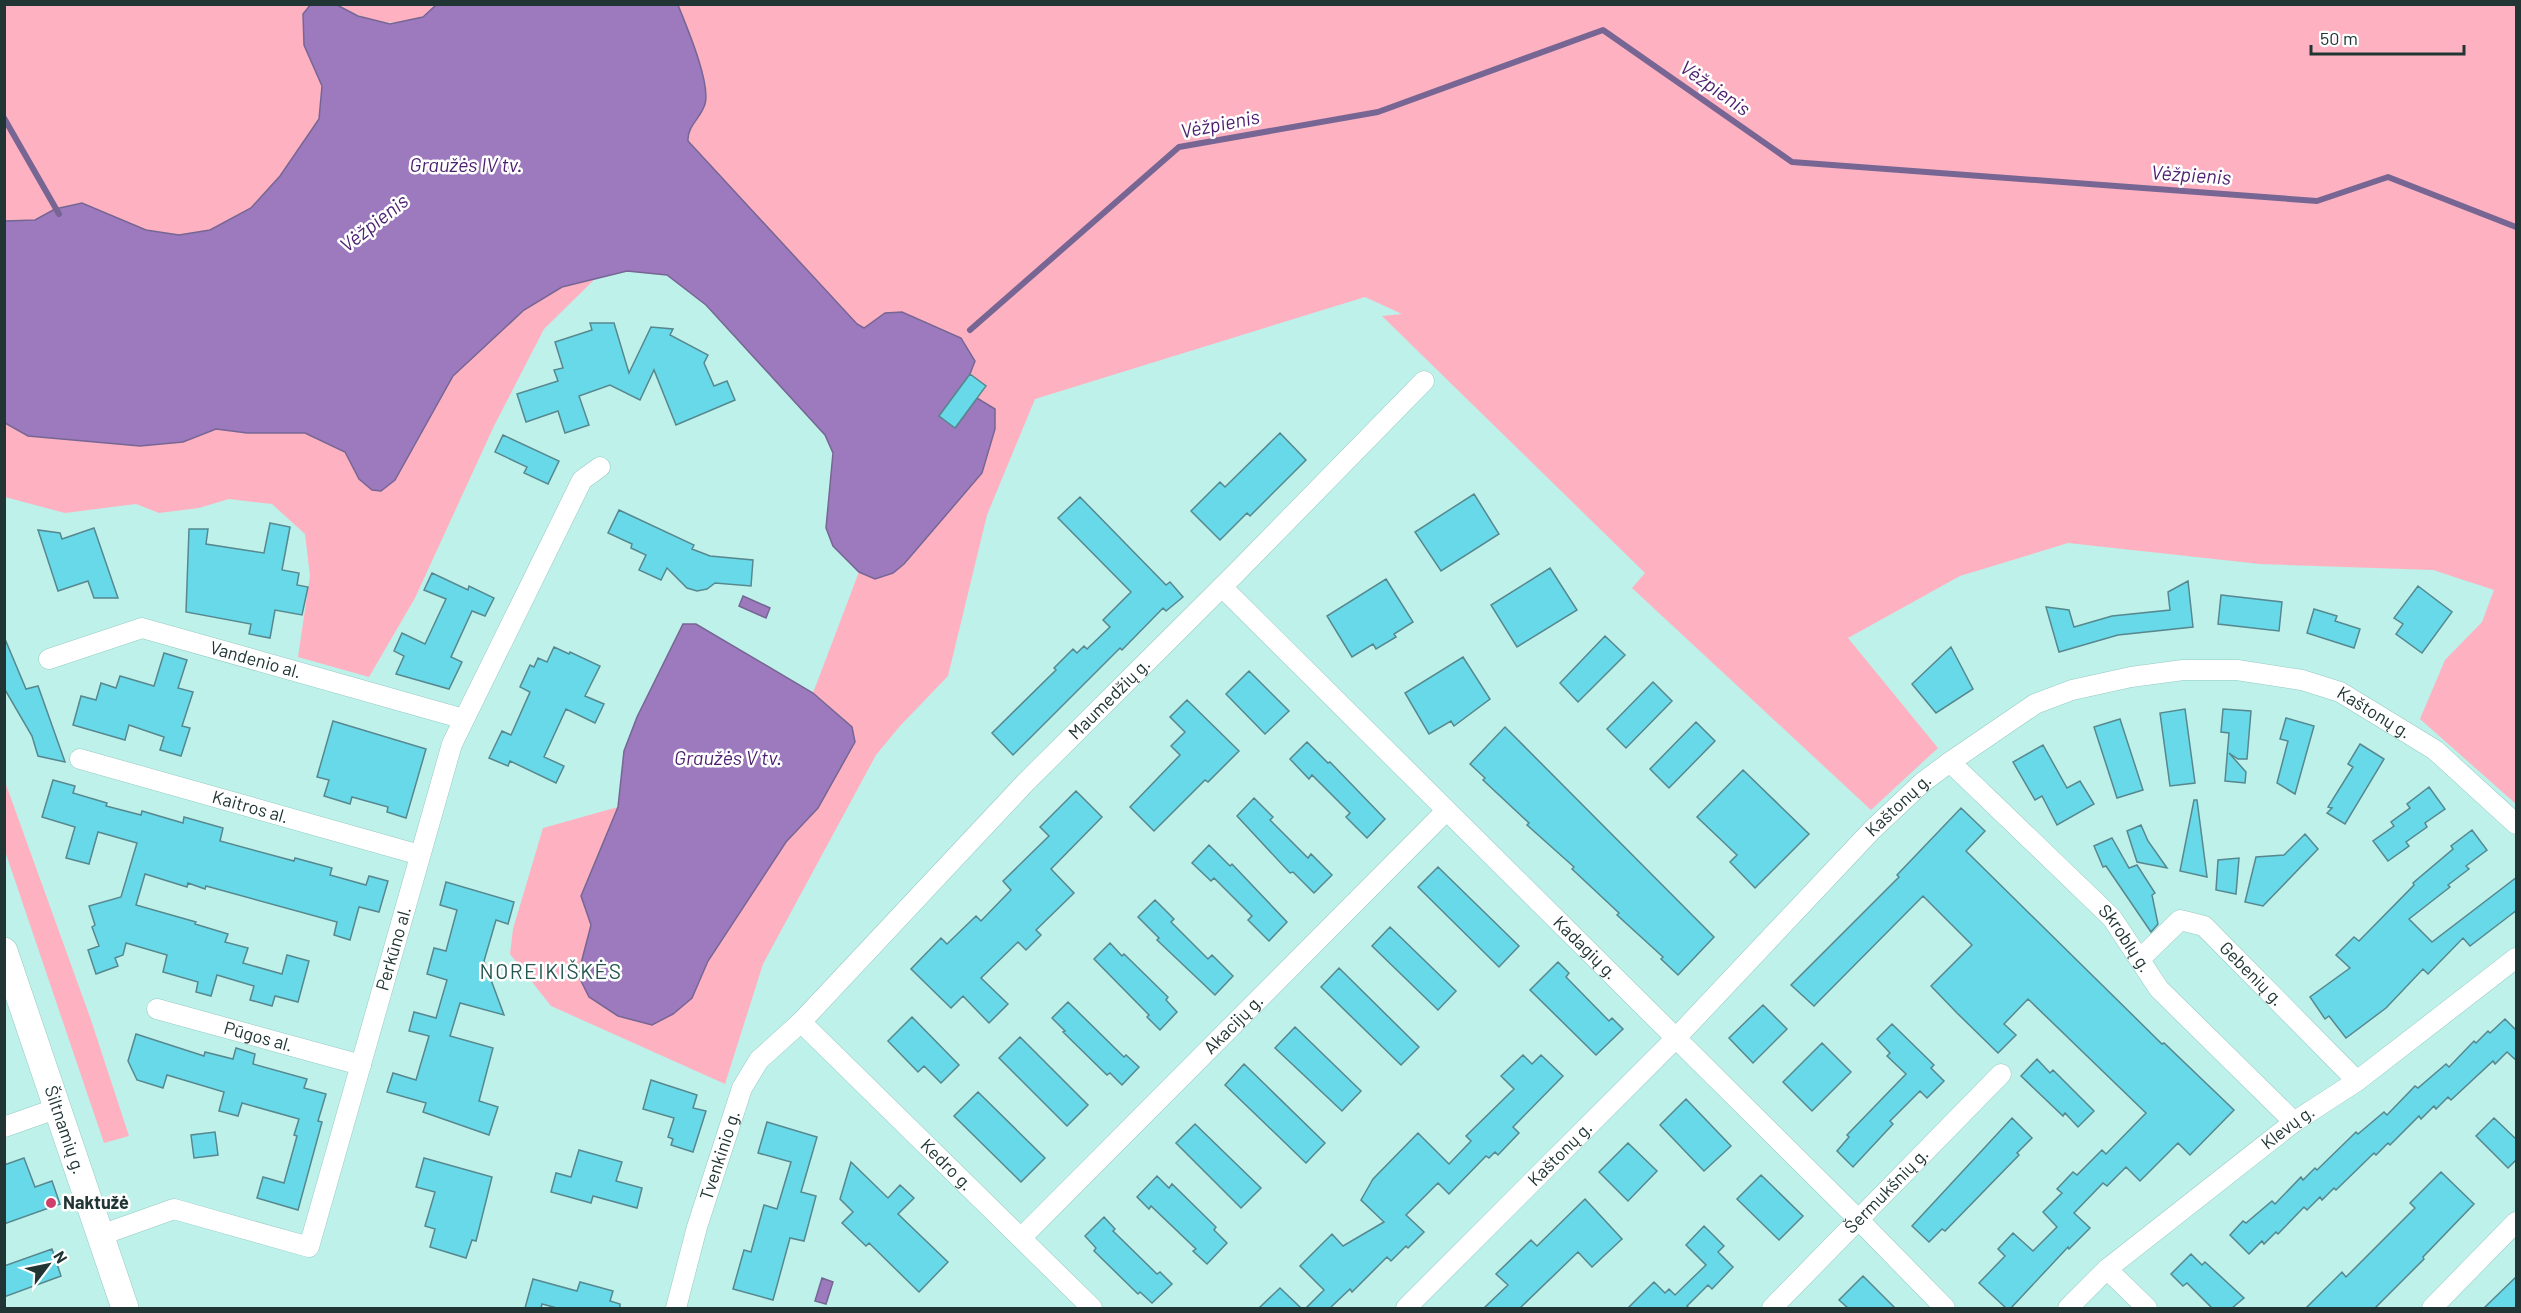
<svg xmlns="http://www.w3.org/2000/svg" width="2521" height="1313" font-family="Barlow,sans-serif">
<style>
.green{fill:#feb2c1}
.water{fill:#9c7abd;stroke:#776694;stroke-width:1.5}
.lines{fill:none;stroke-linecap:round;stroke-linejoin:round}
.stream{stroke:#776694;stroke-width:6}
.building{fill:#67d9e8;stroke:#57888f;stroke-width:1.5}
.minor-casing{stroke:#96cac3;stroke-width:21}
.secondary-casing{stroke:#96cac3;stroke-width:28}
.minor{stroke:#fff;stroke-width:20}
.secondary{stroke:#fff;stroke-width:27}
.poi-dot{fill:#ce406a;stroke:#fff;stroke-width:2}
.labels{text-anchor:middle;stroke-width:5;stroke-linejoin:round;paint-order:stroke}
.street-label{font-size:18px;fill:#213634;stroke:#fff}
.poi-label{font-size:18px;font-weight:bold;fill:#213634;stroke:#fff;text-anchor:start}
.water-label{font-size:20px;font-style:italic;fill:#4c1e6f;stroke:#fff}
.quarter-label{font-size:21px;letter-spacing:1.5px;fill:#255752;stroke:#fff}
</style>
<rect width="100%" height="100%" fill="#bdf1ea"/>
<path class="green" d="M4 5H311L303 15 304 45 323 86 319 119 280 176 251 208 210 230 179 235 146 230 81 203 55 209 35 220 5 221Z
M337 5H436C432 8 427 15 422 17 394 30 362 19 337 5Z
M678 5H2516V804L2420 719 2445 660 2482 622 2494 590 2433 570 2260 564 2068 543 1960 576 1848 638 1938 748 1871 810 1632 588 1645 573 1382 316 1402 314 1365 297 1035 399 987 515 948 676 900 726 876 755 763 964 725 1084 551 1006 510 954 513 929 543 828 618 807 581 895 591 925 578 975 589 997 618 1016 691 998 708 961 786 842 818 808 852 727 813 693 859 572C879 580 887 578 904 564L981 473 955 428 939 416 970 374 975 361 885 313 864 328 857 324 688 141C687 126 701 117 705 103 711 83 686 25 678 5Z
M595 279 544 329 494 426 415 598 369 677 298 657 310 576 305 534 272 504 229 499 199 508 159 513 136 504 65 513 5 497 4 423 28 436 183 442 216 429 247 433H305L345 452 359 479 395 480 453 376 524 310 562 287Z
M4 779 91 1020 129 1136 104 1143 5 851Z"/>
<path class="water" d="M311 4 337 5 358 16 390 24 423 17 436 5H678C686 25 711 83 705 104 701 118 687 126 688 141L857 324 864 328 885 313 902 312 961 338 975 361 970 374 939 416 956 427 977 398 995 409V429L982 473 904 564 893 573 875 579 859 572 833 546 826 528 833 453 825 435 706 305 667 275 627 271 562 287 524 310 453 376 395 480 381 491 372 490 359 479 345 452 305 433H247L216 429 183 442 140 446 28 436 5 423V221L35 220 55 209 82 203 146 230 179 235 210 230 251 208 280 176 319 119 322 86 304 45 303 14Z
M743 596 770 608 766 618 739 606Z
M683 624H696L813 693 852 727 855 742 818 808 786 842 708 961 692 998 673 1014 652 1025 618 1016 589 997 578 975 591 925 581 896 618 807 624 751 637 717Z
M822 1278 833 1282 826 1304 815 1301Z"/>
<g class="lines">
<path class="stream" d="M4 118 59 214
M970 330 1179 147 1378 112 1603 30 1792 162 2317 201 2388 177 2516 227"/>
</g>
<path class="building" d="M590 323H614L629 373 651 327 673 329 670 335 708 355 704 363 714 386 727 381 735 400 676 425 654 370 640 400 610 385 579 396 589 425 565 433 558 411 526 422 517 394 558 381 554 370 563 368 555 342 592 330Z
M970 374 986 386 955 428 939 416Z
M1280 433 1306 460 1250 516 1247 513 1220 540 1191 511 1220 482 1225 487Z
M503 435 559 461 548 484 524 473 527 467 495 452Z
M1474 494 1499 534 1441 571 1415 532Z
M1080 497 1166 585 1170 582 1183 597 1166 611 1163 608 1122 650 1120 648 1013 755 992 733 1056 670 1054 668 1073 649 1077 653 1084 646 1087 649 1110 627 1103 620 1131 592 1058 518Z
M619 510 694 545 692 549 710 556 753 560 751 586 715 583 707 589 697 591 687 588 667 568 661 580 639 570 646 555 631 548 632 544 608 533Z
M270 523 290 527 282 570 299 573 297 585 308 587 302 615 275 610 270 638 249 634 251 624 186 612 189 529H208L206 544 264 553Z
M94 528 118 598H94L88 581 58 591 38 530 60 533 62 539Z
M1550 568 1577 610 1517 647 1491 605Z
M432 573 468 590 469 586 494 598 485 616 472 611 451 657 462 662 449 689 396 674 404 656 394 651 402 633 425 644 446 599 424 590Z
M1386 579 1413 622 1394 634 1396 637 1376 649 1373 644 1352 657 1327 616Z
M2188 581 2193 627 2118 635 2059 652 2046 607 2069 610 2074 627 2112 616 2170 610 2168 592Z
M2418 586 2452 612 2422 653 2396 634 2403 624 2394 618Z
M2221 595 2282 602 2279 631 2218 624Z
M2314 609 2337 616 2335 621 2360 629 2354 648 2307 633Z
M1605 636 1625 655 1578 702 1560 683Z
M5 639 26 689 38 686 65 762 38 756 32 736 4 688Z
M554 647 569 654 570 652 600 666 585 696 604 704 595 723 566 709 544 757 564 766 556 783 510 761 508 766 489 758 502 731 511 735 530 692 520 687 530 665 534 667 538 658 547 662Z
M1951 647 1973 689 1936 713 1912 684Z
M164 653 187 660 178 688 193 692 182 726 190 728 181 756 160 750 164 737 129 725 125 740 73 725 81 696 96 700 101 683 116 688 120 676 154 686Z
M1463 657 1490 699 1454 726 1451 721 1429 734 1405 693Z
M1249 671 1289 711 1265 734 1226 694Z
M1653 682 1672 701 1626 748 1607 729Z
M1187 700 1239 751 1208 782 1205 780 1154 831 1130 807 1180 755 1171 746 1185 732 1170 717Z
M2185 709 2195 783 2170 786 2160 713Z
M2223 709 2251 711 2247 759H2238L2229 753 2246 772 2245 783 2225 781 2229 733 2221 732Z
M2286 718 2314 726 2295 794 2277 783 2288 741 2280 739Z
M2120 719 2143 790 2117 798 2094 727Z
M333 721 426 749 406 818 387 812 388 807 352 797 350 804 324 796 329 780 317 777Z
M1696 722 1715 741 1669 788 1650 769Z
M1505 727 1714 937 1678 975 1661 959 1663 957 1617 915 1619 913 1572 869 1574 867 1527 825 1529 823 1483 780 1485 778 1470 764Z
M1307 742 1328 763 1330 762 1385 819 1367 838 1346 817 1350 813 1312 775 1309 779 1290 759Z
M2360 744 2384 759 2345 824 2327 813 2332 808 2328 807 2353 767 2348 764Z
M2043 745 2067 788 2080 781 2094 804 2057 825 2042 796 2035 800 2013 762Z
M1743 770 1809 834 1755 888 1730 862 1737 855 1697 817Z
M53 780 75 786 73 793 107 803 106 806 141 815 142 811 183 823 184 817 223 828 220 841 294 861 295 858 332 868 330 875 366 885 369 876 388 881 379 912 359 907 350 940 334 935 337 922 206 886 205 889 188 883 187 887 145 874 136 905 196 922 195 924 228 934 225 942 248 948 243 963 282 974 287 955 309 961 298 1002 275 996 272 1006 250 1000 254 986 217 975 211 996 196 992 198 982 163 972 167 955 126 943 123 955 115 958 118 966 96 974 88 950 99 946 92 927 95 925 89 906 121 897 137 843 98 832 89 864 66 858 75 827 42 817Z
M2429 787 2445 809 2425 823 2427 827 2406 842 2409 846 2388 861 2373 841 2394 826 2391 822 2410 808 2407 804Z
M1076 791 1102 817 1051 869 1074 893 1036 930 1041 935 1026 950 1018 942 981 978 1008 1004 989 1023 963 996 951 1008 911 969 941 938 947 944 976 916 981 921 1011 890 1003 881 1049 836 1040 827Z
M1254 798 1273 817 1270 820 1308 858 1311 854 1332 875 1314 893 1293 872 1290 873 1237 816Z
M2194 800H2197L2207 877 2180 871Z
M1961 808 1985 831 1966 851 2162 1044 2164 1043 2234 1110 2190 1155 2178 1143 2140 1181 2126 1167 2107 1186 2103 1183 2074 1213 2090 1228 2069 1249 2068 1247 2011 1308H2006L1979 1283 2005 1256 1998 1249 2013 1233 2033 1251 2057 1227 2043 1212 2062 1193 2057 1189 2073 1172 2077 1175 2102 1150 2106 1154 2146 1113 2028 999 2004 1024 2016 1035 1998 1053 1957 1013 1931 986 1972 945 1923 896 1814 1006 1791 985 1899 877 1897 875Z
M2141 825 2148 841 2167 868 2137 862 2127 831Z
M2472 830 2487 850 2466 866 2469 869 2448 885 2450 887 2409 919 2432 942 2517 877V910L2470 946 2463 938 2428 974 2423 969 2386 1008 2346 1038 2329 1016 2325 1019 2310 997 2350 968 2336 955 2354 937 2359 941 2414 885 2413 883 2453 849 2451 846Z
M2305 834 2318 849 2263 906 2245 902 2256 857 2284 855Z
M2112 838 2129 868 2137 865 2155 893 2152 895 2158 924 2151 932 2106 866 2103 867 2094 846Z
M1209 845 1230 866 1232 864 1287 922 1269 941 1248 920 1252 916 1214 878 1211 881 1192 863Z
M2239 858 2236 894 2216 890 2218 860Z
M1438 867 1519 946 1499 967 1418 887Z
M446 882 514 902 508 924 496 920 484 961 504 1015 460 1003 450 1036 493 1048 479 1101 498 1107 489 1135 423 1112 426 1103 387 1092 393 1073 416 1080 429 1036 409 1031 414 1012 436 1018 447 980 427 974 434 948 446 951 457 910 440 905Z
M1155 900 1174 919 1171 922 1208 959 1212 955 1233 976 1215 995 1157 940 1159 938 1138 917Z
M1390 927 1456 991 1438 1010 1372 946Z
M1110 943 1122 956 1124 954 1168 997 1166 1000 1177 1012 1160 1030 1147 1017 1149 1015 1094 959Z
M1558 962 1569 973 1566 977 1609 1021 1612 1018 1623 1029 1596 1055 1530 990Z
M1339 968 1419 1047 1401 1065 1321 987Z
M1068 1002 1124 1057 1126 1055 1139 1067 1122 1085 1110 1073 1107 1075 1063 1032 1065 1031 1052 1018Z
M1763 1005 1787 1029 1753 1063 1729 1038Z
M912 1017 959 1065 941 1083 924 1066 918 1072 888 1041Z
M2505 1019 2517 1031V1061L2507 1052 2495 1064 2493 1061 2451 1100 2448 1097 2436 1109 2434 1106 2421 1119 2419 1116 2390 1145 2388 1143 2376 1155 2374 1153 2336 1190 2334 1188 2322 1200 2320 1197 2307 1210 2304 1207 2278 1234 2276 1232 2264 1244 2262 1241 2249 1254 2230 1235 2243 1221 2246 1223 2272 1201 2275 1204 2301 1177 2303 1180 2315 1168 2317 1170 2356 1132 2358 1134 2384 1112 2387 1115 2415 1086 2418 1088 2446 1064 2449 1067 2474 1041 2476 1043 2488 1031 2490 1033Z
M1892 1024 1934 1065 1931 1068 1944 1081 1927 1098 1920 1091 1890 1121 1893 1124 1853 1167 1837 1151 1849 1137 1847 1135 1906 1074 1887 1056 1890 1053 1877 1039Z
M1295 1027 1361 1091 1342 1111 1275 1048Z
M136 1034 204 1056 205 1052 233 1059 236 1048 255 1054 253 1064 307 1079 304 1088 326 1094 318 1121 322 1122 298 1210 257 1198 263 1177 284 1183 297 1136 294 1135 299 1119 242 1103 238 1116 219 1111 224 1092 167 1075 163 1088 137 1080 128 1061Z
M1020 1037 1088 1105 1067 1126 999 1058Z
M1822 1043 1851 1072 1812 1111 1783 1082Z
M1523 1055 1532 1064 1541 1055 1563 1076 1513 1127 1519 1133 1498 1155 1495 1152 1489 1158 1486 1156 1449 1194 1438 1183 1406 1215 1424 1232 1408 1248 1406 1246 1391 1261 1387 1257 1352 1292 1350 1289 1330 1308H1306L1324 1290 1300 1266 1332 1234 1343 1246 1384 1222 1361 1200 1373 1179 1418 1133 1449 1164 1471 1141 1466 1136 1514 1089 1501 1076Z
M2037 1059 2050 1073 2053 1070 2094 1111 2078 1127 2065 1113 2063 1116 2021 1076Z
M1244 1064 1325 1143 1306 1163 1225 1085Z
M651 1080 697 1095 693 1108 706 1111 693 1152 671 1145 673 1139 668 1137 674 1118 643 1109Z
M978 1092 1045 1158 1021 1182 954 1116Z
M1686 1099 1731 1146 1704 1171 1660 1125Z
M2012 1118 2032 1138 2017 1153 2019 1155 1945 1231 1942 1229 1929 1242 1912 1226Z
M2494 1118 2517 1140V1159L2508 1168 2476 1136Z
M767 1122 817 1137 801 1192 816 1196 804 1241 790 1238 773 1300 733 1289 744 1250 751 1252 764 1205 777 1209 791 1162 758 1153Z
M1195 1124 1261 1188 1241 1208 1176 1143Z
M215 1132 218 1155 194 1158 191 1135Z
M1628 1143 1657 1171 1628 1201 1599 1172Z
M579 1150 622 1162 616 1181 642 1188 637 1208 593 1196 591 1203 551 1192 556 1173 571 1177Z
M24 1158 35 1187 52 1181 60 1204 4 1224V1165Z
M424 1158 492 1177 476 1241 472 1240 466 1258 430 1247 435 1229 425 1226 435 1192 416 1187Z
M851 1162 888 1198 900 1185 914 1198 898 1214 948 1262 919 1292 869 1243 866 1246 842 1223 853 1212 840 1199Z
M2441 1172 2474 1204 2423 1257 2424 1259 2375 1308H2306L2342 1272 2346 1277 2415 1208 2410 1203Z
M1761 1175 1803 1216 1779 1240 1737 1199Z
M1157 1176 1169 1188 1172 1184 1216 1227 1214 1230 1227 1243 1207 1264 1193 1251 1196 1249 1151 1206 1149 1209 1137 1197Z
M1585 1199 1622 1239 1592 1267 1578 1252 1520 1308H1484L1508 1285 1496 1274 1531 1240 1537 1246Z
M1104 1217 1115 1229 1113 1231 1157 1274 1160 1272 1172 1284 1152 1303 1140 1292 1138 1294 1094 1251 1096 1248 1085 1236Z
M1704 1226 1724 1246 1718 1252 1733 1267 1712 1289 1708 1285 1687 1306 1689 1308H1628L1654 1282 1665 1293 1669 1289 1675 1295 1706 1265 1686 1245Z
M52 1249 61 1276 4 1297V1266Z
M2191 1254 2202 1265 2205 1262 2244 1298 2232 1308H2212L2187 1283 2183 1286 2171 1274Z
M1863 1276 1895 1308H1848L1839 1300Z
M2517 1276V1308H2484Z
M533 1279 577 1291 580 1282 613 1291 610 1301 620 1304V1308H557L542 1304 541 1308H525Z
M1280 1288 1301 1308H1259Z"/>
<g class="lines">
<g class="minor-casing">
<g id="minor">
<path id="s1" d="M1222 587 1858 1219 1945 1308"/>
<path id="s2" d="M49 659 142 628 464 719"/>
<path id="s3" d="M80 759 420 855"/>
<path id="s4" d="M1950 762 2112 918 2159 989 2294 1122"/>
<path id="s5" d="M2140 959 2180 920 2204 926 2357 1081"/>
<path id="s6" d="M157 1009 361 1065"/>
<path id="s7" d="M801 1022 1092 1308"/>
<path d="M4 1127 58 1108"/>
<path id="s8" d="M101 1235 174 1209 309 1247 452 744 582 480 600 467"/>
<path id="s9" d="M1022 1237 1446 811"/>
<path d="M2107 1269 2147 1308"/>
<path id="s10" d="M676 1308 697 1227 742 1088 759 1060 801 1022 1025 783 1236 573 1424 381"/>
<path id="s11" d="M1406 1308 1676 1038 1872 830 1923 782 1950 762 2035 704 2072 690 2131 677 2183 670H2237L2302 680 2340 692 2435 750 2516 824"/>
<path id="s12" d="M1772 1308 2001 1074"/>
<path id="s13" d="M2068 1308 2107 1269 2294 1122 2357 1081 2516 958"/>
<path d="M2432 1308 2516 1222"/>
</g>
</g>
<g class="secondary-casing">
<g id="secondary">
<path id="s14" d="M4 951 125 1308"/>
</g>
</g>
<use href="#minor" class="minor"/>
<use href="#secondary" class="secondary"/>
</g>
<circle class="poi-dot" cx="51" cy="1203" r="6"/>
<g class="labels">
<g class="street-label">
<text dy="6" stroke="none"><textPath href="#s2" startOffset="216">Vandenio al.</textPath></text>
<text dy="6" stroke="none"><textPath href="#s10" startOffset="766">Maumedžių g.</textPath></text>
<text dy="6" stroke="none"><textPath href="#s11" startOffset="1226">Kaštonų g.</textPath></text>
<text dy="6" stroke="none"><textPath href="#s11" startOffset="704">Kaštonų g.</textPath></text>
<text dy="6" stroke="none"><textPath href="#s3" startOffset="177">Kaitros al.</textPath></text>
<text dy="6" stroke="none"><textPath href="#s4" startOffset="249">Skroblų g.</textPath></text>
<text dy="6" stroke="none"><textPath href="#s1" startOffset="512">Kadagių g.</textPath></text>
<text dy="6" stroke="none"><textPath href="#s8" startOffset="528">Perkūno al.</textPath></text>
<text dy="6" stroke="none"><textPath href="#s5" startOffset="148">Gebenių g.</textPath></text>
<text dy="6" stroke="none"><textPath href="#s9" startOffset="300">Akacijų g.</textPath></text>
<text dy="6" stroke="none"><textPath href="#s6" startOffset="105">Pūgos al.</textPath></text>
<text dy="6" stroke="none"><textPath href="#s13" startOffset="285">Klevų g.</textPath></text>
<text dy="6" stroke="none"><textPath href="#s14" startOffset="189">Šiltnamių g.</textPath></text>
<text dy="6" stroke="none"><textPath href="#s11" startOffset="218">Kaštonų g.</textPath></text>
<text dy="6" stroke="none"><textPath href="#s10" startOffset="159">Tvenkinio g.</textPath></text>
<text dy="6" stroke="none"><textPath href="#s7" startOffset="204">Kedro g.</textPath></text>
<text dy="6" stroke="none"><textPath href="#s12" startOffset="164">Šermukšnių g.</textPath></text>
</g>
<g class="poi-label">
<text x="63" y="1209">Naktužė</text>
</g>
<g class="water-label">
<text transform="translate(1715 88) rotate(35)" y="7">Vėžpienis</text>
<text transform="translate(1220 124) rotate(-11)" y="7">Vėžpienis</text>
<text x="466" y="172">Graužės IV tv.</text>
<text transform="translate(2191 175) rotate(4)" y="7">Vėžpienis</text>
<text transform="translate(374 223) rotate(-38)" y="7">Vėžpienis</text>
<text x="728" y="765">Graužės V tv.</text>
</g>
<g class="quarter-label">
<text x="551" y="979">NOREIKIŠKĖS</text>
</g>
</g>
<rect width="2521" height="1313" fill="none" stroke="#213634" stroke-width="12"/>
<g transform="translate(48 1265) rotate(58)" stroke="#ffffff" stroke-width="4.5" paint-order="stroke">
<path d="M0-4.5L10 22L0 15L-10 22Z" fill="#213634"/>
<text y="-9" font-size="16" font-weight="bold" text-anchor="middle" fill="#213634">N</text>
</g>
<path d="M2311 45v9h153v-9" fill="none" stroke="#213634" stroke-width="3"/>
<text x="2320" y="45" font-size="18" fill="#213634" stroke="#ffffff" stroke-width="4.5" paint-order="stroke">50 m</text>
</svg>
